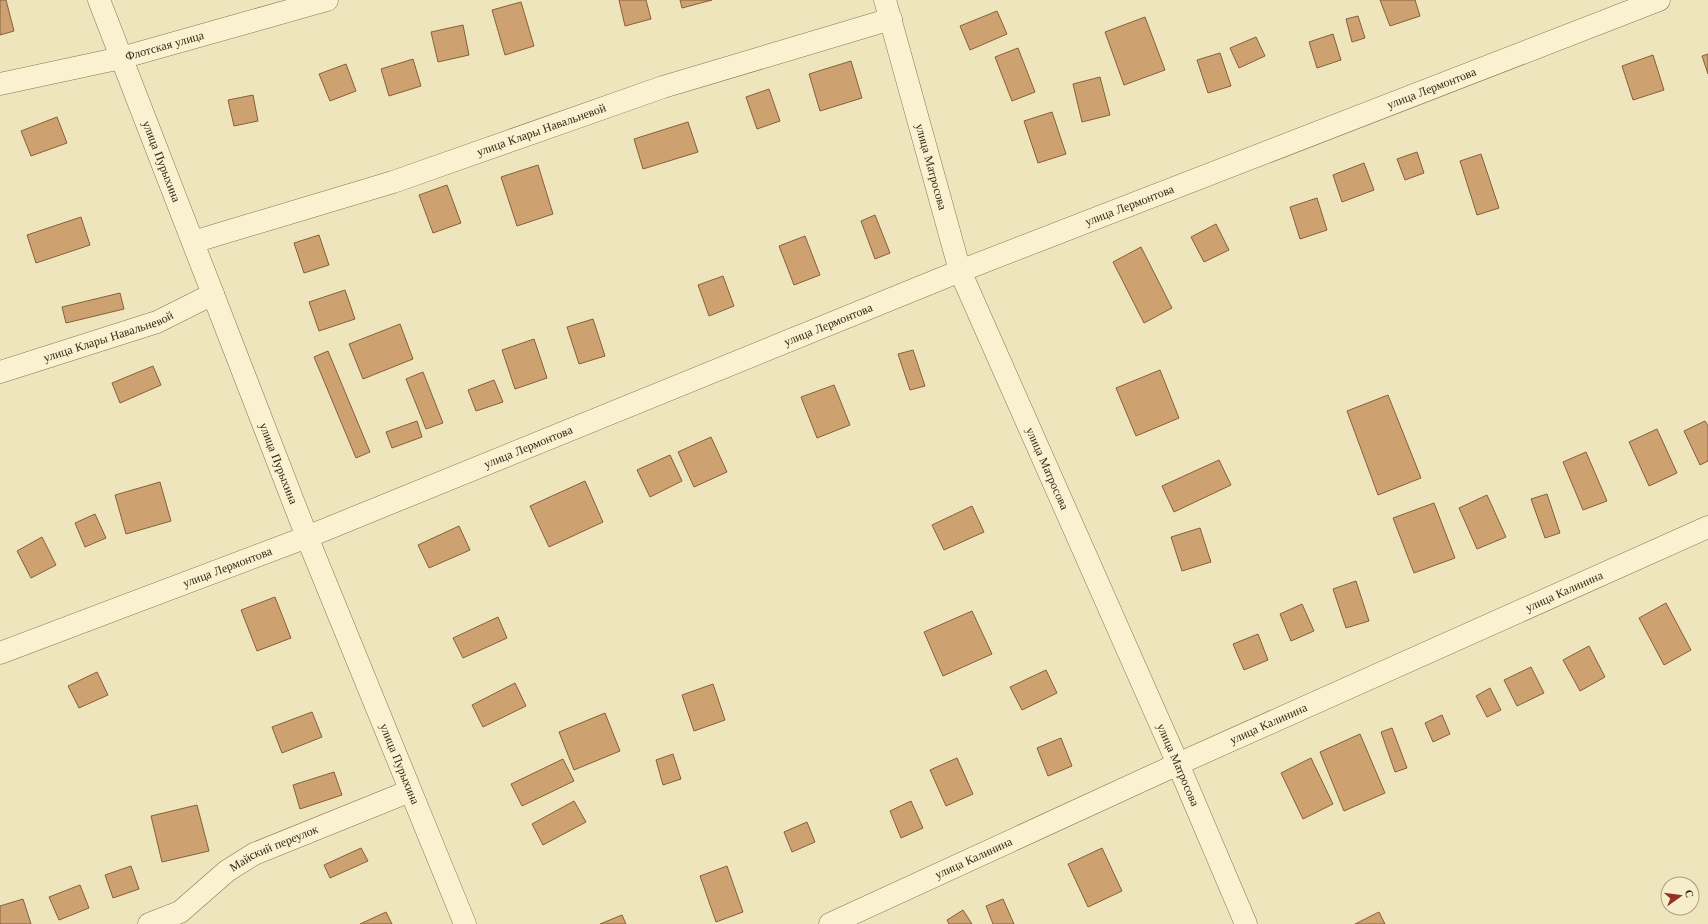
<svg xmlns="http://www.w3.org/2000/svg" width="1708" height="924" font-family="'Libre Baskerville',serif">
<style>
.building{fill:#cea170;stroke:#86603a}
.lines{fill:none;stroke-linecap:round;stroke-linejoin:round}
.minor-casing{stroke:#867455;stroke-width:23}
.minor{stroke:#f9f1cf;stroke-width:22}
.labels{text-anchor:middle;stroke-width:3;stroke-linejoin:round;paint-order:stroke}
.street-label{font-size:12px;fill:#352a1a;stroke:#f6eecb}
</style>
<rect width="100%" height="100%" fill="#eee5bc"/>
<path class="building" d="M0 0H6L14 31 0 35Z
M619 0H646L651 19 625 26Z
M680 0H712L682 8Z
M1380 0H1415L1420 16 1390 26Z
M521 2 534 46 505 55 492 10Z
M997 11 1007 34 970 50 960 26Z
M1358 16 1365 38 1352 42 1346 19Z
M1145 17 1165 70 1124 85 1105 32Z
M463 25 469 55 438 62 431 32Z
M1333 34 1341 60 1317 68 1309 42Z
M1256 37 1265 56 1239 68 1230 48Z
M1018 48 1035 92 1012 101 995 57Z
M1220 53 1231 86 1208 93 1197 60Z
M1708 54V74L1702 56Z
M1653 55 1664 90 1633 100 1622 66Z
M413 59 421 86 389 96 381 69Z
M851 61 862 98 820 111 809 74Z
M346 64 356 91 330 101 319 74Z
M1100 77 1110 115 1082 122 1073 84Z
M769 89 780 121 757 129 746 97Z
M253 95 258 121 234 126 228 100Z
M1052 112 1066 154 1038 163 1024 121Z
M57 117 67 143 31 156 21 131Z
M688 122 698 152 643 169 634 139Z
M1417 152 1424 173 1405 180 1397 159Z
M1481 154 1499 208 1477 215 1460 161Z
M1364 163 1374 190 1342 202 1333 175Z
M538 165 553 214 517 226 501 177Z
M447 185 461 223 433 233 419 195Z
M1317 198 1327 230 1300 239 1290 207Z
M875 215 890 253 875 259 861 221Z
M81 217 90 245 36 263 27 235Z
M1216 224 1229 250 1204 262 1191 237Z
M319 235 329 265 304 273 294 243Z
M805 236 820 275 794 285 779 246Z
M1141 247 1172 308 1144 323 1113 262Z
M723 276 734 306 709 316 698 285Z
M345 290 355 319 319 331 309 302Z
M120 293 124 309 66 323 62 307Z
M593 319 605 356 579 364 567 327Z
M400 324 413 359 363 379 349 344Z
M534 339 547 378 515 389 502 350Z
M913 350 925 386 910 390 898 354Z
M328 351 370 452 356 458 314 357Z
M153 366 161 385 120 403 112 383Z
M1160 370 1179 418 1136 436 1116 388Z
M423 372 443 423 426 429 406 379Z
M494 380 503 402 476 411 468 390Z
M834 385 850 425 817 438 801 397Z
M1388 395 1421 478 1378 495 1347 411Z
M417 421 422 437 392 448 386 432Z
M1705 421 1708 426V461L1700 465 1684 431Z
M1657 429 1677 473 1649 486 1629 442Z
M711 437 727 472 694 487 678 452Z
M1586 452 1607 501 1583 510 1563 462Z
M670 455 682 481 650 497 637 470Z
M1219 460 1231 485 1174 512 1162 486Z
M585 481 603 522 549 547 530 506Z
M160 482 171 521 126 534 115 495Z
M1547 494 1560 533 1545 538 1531 499Z
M1487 495 1506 537 1477 549 1459 508Z
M1434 503 1455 558 1414 573 1393 518Z
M972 506 984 532 944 550 932 525Z
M95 514 106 538 85 547 75 523Z
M459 526 470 550 429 568 418 545Z
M1200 528 1211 562 1182 571 1171 537Z
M42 537 56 565 31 578 17 551Z
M1356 581 1369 621 1346 628 1333 589Z
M275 597 291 638 257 651 241 610Z
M1666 603 1691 650 1664 665 1639 618Z
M1302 604 1314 631 1291 641 1280 614Z
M972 611 992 654 943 676 924 632Z
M498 617 507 638 463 658 453 638Z
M1258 634 1268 660 1244 670 1233 644Z
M1589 646 1605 677 1580 691 1563 660Z
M1531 667 1544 693 1517 706 1504 680Z
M1046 670 1057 693 1022 710 1010 687Z
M97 672 108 695 79 708 68 686Z
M515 683 526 706 483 727 472 705Z
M713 684 725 720 694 731 682 695Z
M1490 688 1501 710 1487 717 1476 696Z
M312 712 322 737 282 753 272 727Z
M605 713 620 751 574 770 559 732Z
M1442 715 1450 734 1433 742 1425 723Z
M1392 728 1407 768 1395 772 1381 732Z
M1360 734 1385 793 1344 811 1320 752Z
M1061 738 1072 766 1048 776 1037 748Z
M673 754 681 779 663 785 656 760Z
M957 758 973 794 946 806 930 770Z
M1311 758 1333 804 1303 819 1281 773Z
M563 759 574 781 522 806 511 784Z
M334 772 342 795 300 809 293 785Z
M574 801 586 822 543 845 532 824Z
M911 801 923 828 901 838 890 811Z
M197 805 209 851 162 862 151 816Z
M807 822 815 842 792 852 784 832Z
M361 848 368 861 330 878 324 865Z
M1102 848 1122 891 1088 907 1068 864Z
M131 866 139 889 113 898 105 875Z
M727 866 743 912 716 922 700 876Z
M80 885 89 908 59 920 49 897Z
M23 899 31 924H0V906Z
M1003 899 1014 924H993L986 906Z
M963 910 972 924H949L947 920Z
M386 912 392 924H360Z
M1379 912 1385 924H1355Z
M622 915 626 924H600Z"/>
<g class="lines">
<g class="minor-casing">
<g id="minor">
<path id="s1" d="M99 0 307 537 465 924"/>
<path id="s2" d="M885 0 960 271 1178 764 1246 924"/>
<path id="s3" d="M0 84 121 58 327 0"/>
<path id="s4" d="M193 242 393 182 663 87 891 19"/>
<path id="s5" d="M0 372 157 322 213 294"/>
<path id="s6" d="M0 653 307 537 960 271 1659 0"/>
<path id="s7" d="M149 924 180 912 227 871 254 854 410 791"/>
<path id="s8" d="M830 924 1178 764 1708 527"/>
</g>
</g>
<use href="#minor" class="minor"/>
</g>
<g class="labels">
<g class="street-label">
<text dy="4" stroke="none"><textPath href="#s3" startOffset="169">Флотская улица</textPath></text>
<text dy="4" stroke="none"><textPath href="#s6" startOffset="1539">улица Лермонтова</textPath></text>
<text dy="4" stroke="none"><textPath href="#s4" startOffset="366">улица Клары Навальневой</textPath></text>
<text dy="4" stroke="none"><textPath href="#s1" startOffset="173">улица Пурыхина</textPath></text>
<text dy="4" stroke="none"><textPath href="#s2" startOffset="173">улица Матросова</textPath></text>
<text dy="4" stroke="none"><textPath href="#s6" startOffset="1215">улица Лермонтова</textPath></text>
<text dy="4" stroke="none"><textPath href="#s6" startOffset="891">улица Лермонтова</textPath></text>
<text dy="4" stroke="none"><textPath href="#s5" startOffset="114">улица Клары Навальневой</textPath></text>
<text dy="4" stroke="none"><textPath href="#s6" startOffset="567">улица Лермонтова</textPath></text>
<text dy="4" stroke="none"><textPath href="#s1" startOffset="497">улица Пурыхина</textPath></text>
<text dy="4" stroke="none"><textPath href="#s2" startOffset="497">улица Матросова</textPath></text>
<text dy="4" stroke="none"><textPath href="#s6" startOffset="243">улица Лермонтова</textPath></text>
<text dy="4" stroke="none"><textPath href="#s8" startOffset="806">улица Калинина</textPath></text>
<text dy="4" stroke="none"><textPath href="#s8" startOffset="482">улица Калинина</textPath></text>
<text dy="4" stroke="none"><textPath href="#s1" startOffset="821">улица Пурыхина</textPath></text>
<text dy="4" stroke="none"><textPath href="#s2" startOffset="821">улица Матросова</textPath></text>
<text dy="4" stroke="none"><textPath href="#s7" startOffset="148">Майский переулок</textPath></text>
<text dy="4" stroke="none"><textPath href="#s8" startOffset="158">улица Калинина</textPath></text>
</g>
</g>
<g transform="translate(1680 896) rotate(76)"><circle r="19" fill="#f6eecb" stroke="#a9a084"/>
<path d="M0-3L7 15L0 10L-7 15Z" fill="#962f24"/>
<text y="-6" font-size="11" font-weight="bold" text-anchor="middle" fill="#352a1a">С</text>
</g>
</svg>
